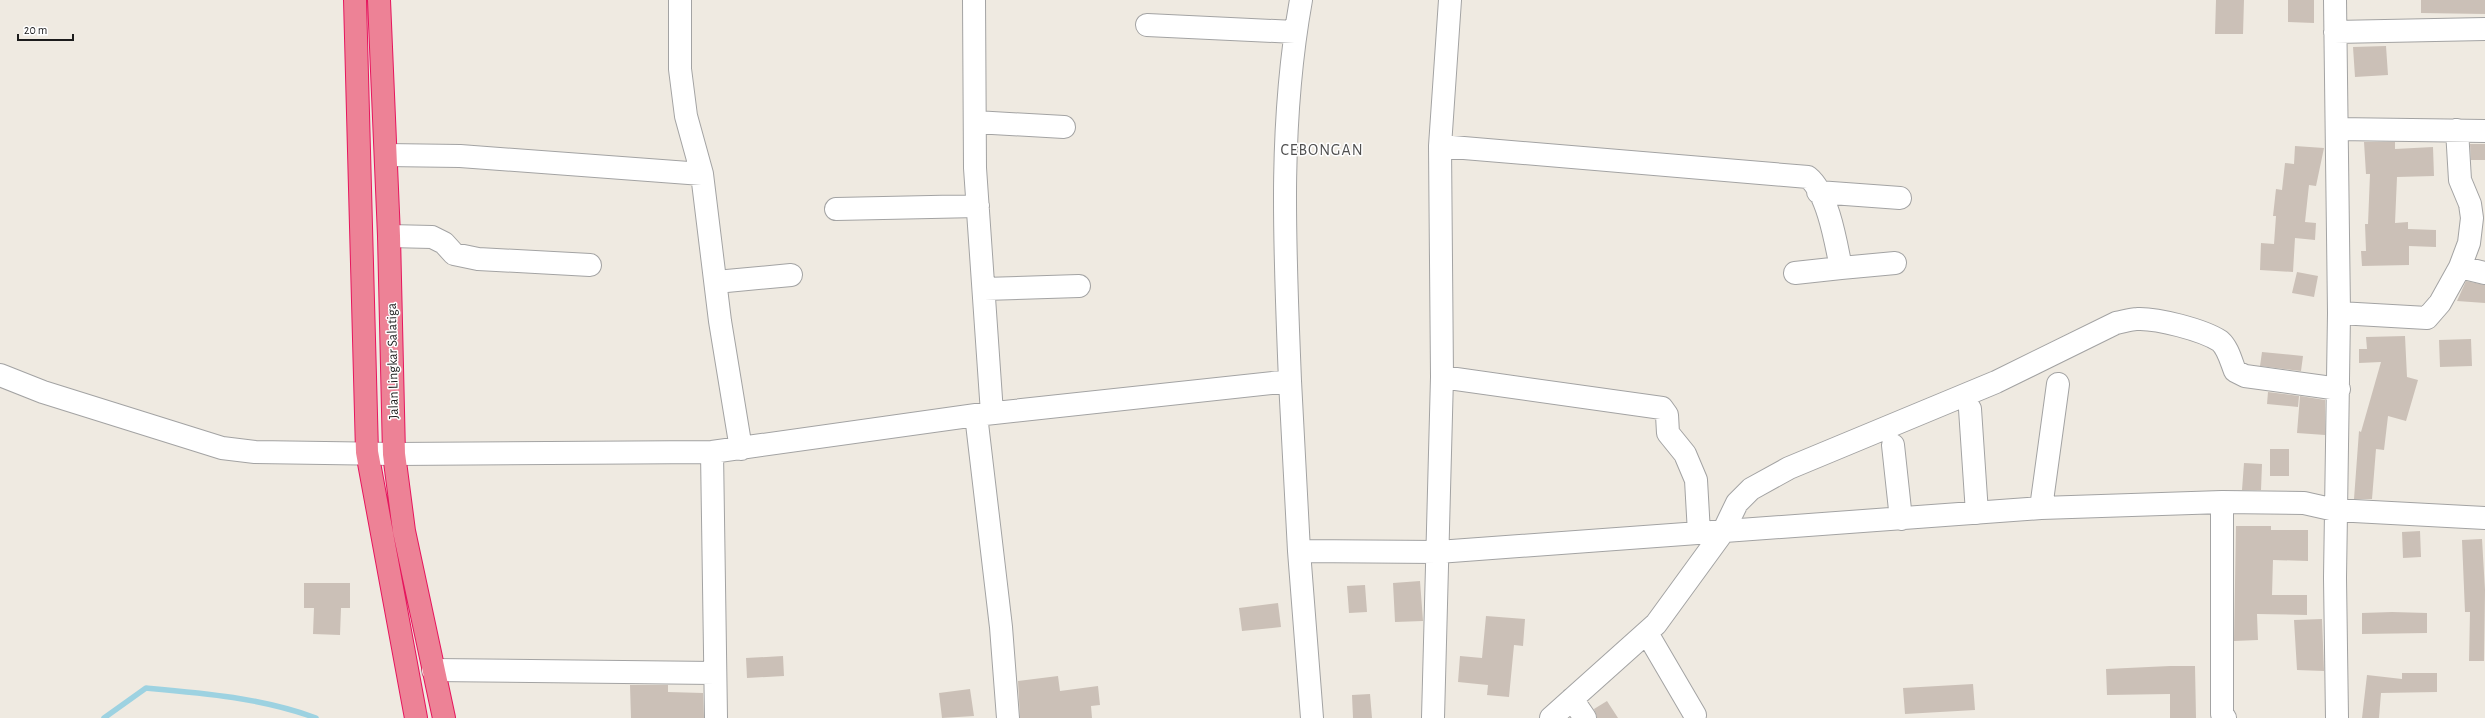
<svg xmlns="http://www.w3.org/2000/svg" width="2485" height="718" font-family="'Alegreya Sans',sans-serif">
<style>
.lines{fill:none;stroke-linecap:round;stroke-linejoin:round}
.stream{stroke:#9dd2e1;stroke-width:5.5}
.building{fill:#cbc0b7}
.minor-casing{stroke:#a3a3a3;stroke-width:24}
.highway-casing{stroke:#e6155d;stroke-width:24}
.minor{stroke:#fff;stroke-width:22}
.highway{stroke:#ed8296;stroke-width:22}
.labels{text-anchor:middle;stroke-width:3;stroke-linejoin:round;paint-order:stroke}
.street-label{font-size:14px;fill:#1c1c1c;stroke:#fff}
.quarter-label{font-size:16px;letter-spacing:1px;fill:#4f4f4f;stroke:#fff}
</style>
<rect width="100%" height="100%" fill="#efeae1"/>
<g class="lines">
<path class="stream" d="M104 718 146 688C203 693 262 698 316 718"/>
</g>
<path class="building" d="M2216 0H2244L2243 34H2215Z
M2288 0H2314V23L2288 22Z
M2421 0H2485V14L2421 13Z
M2386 46 2388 75 2355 77 2353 47Z
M2364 142H2395V149L2433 147 2434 176 2397 177 2395 223 2408 222V229L2436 230V247L2409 246V265L2362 266 2361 251H2366L2365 224H2368L2370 174H2366Z
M2470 144H2485V160H2471Z
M2295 146 2324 148 2316 186 2309 185 2305 222 2316 223 2315 240 2295 238 2293 272 2260 270 2261 243 2274 244 2276 216H2273L2276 189 2282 190 2285 163 2294 164Z
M2297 272 2318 276 2314 297 2292 293Z
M2466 281 2485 285V303L2457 301Z
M2405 336 2407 377 2418 380 2406 421 2388 416 2384 450 2376 449 2372 499H2354L2359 431 2361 432 2381 362 2359 363V349H2367L2366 337Z
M2471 339 2472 366 2440 367 2439 340Z
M2262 352 2303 356 2301 371 2260 366Z
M2268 392 2299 396 2298 407 2267 404Z
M2300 396 2325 400V435L2297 433Z
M2270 449H2289V476H2270Z
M2244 463 2262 464 2261 490H2242Z
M2236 526H2271V530H2308V561L2273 560 2272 595H2307V615L2257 614 2258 640 2234 641Z
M2420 531 2421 557 2403 558 2402 532Z
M2482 539 2485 590 2484 661H2469L2470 612H2465L2462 540Z
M1420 581 1423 621 1395 622 1393 583Z
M304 583H350V608H341L340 635 313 634 314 608H304Z
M1365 585 1367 612 1349 613 1347 586Z
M1278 603 1281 627 1242 631 1239 608Z
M2392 612 2427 613V633L2362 634V613Z
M1486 616 1525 619 1523 646 1514 645 1509 697 1487 695 1488 685 1458 682 1460 656 1482 658Z
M2322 619 2324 671 2297 670 2294 620Z
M783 656 784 676 747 678 746 658Z
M2170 666H2195L2196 718H2170V694L2107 695 2106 669Z
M2402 673H2437V692L2381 693 2379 718H2362L2367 675 2402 679Z
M1058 676 1060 691 1098 686 1100 705 1091 706 1092 718H1020L1018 681Z
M1973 684 1975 710 1905 714 1903 688Z
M630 685H668V692L703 693 704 718H631Z
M970 689 974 716 942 718 939 693Z
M1370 694 1372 718H1353L1352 695Z
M1607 701 1618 718H1597L1594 709Z"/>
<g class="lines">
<g class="minor-casing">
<path id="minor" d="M680 0V69L686 116 702 174 720 321 741 449
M974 0 975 168 992 413
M2335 0 2339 313 2335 578 2337 718
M1147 25 1295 32
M2335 32 2485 29
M975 122 1064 127
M2337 129 2485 131
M2457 130 2460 180 2470 204 2472 218 2469 243 2460 267
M1440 146 1808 177C1828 193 1836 243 1841 268L1895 263
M386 155 460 156 702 174
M1818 192 1900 198
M836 209 978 206
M389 236 432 237 444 243 454 254 478 259 590 265
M1795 273 1841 268
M716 282 791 275
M984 289 1079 286
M2339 313 2427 318 2440 303 2460 267 2485 273
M0 375 43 392 222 448 255 452 394 454 712 452 976 415 1290 381 1299 551 1438 552 2041 508 2222 502 2304 503 2335 510 2485 518
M1442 377 1662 408 1667 415 1668 433 1685 454 1696 480 1699 533
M1290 381C1285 252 1278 128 1301 0
M1970 409 1977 513
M976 415 1001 627 1008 718
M1893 445 1901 519
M712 452 716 718
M2222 502V714L2225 718
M2041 508 2058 384
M1299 551 1312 718
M1647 633 1695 715
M433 670 715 673
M1572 699 1585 718
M1433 718 1442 377 1440 146 1450 0
M1551 718 1656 624 1723 532 1737 503 1751 489 1789 468 1996 382 2116 323C2123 322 2130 319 2137 319 2157 318 2203 330 2220 341 2228 348 2231 361 2235 371L2245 376 2339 389"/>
</g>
<g class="highway-casing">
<path id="highway" d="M355 0 367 452 416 718
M379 0 389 236 394 454 404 531 444 718"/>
</g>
<use href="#minor" class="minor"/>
<use href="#highway" class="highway"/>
</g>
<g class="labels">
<g class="street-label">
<text transform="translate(392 361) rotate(-91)" y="5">Jalan Lingkar Salatiga</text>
</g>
<g class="quarter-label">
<text x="1322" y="155">CEBONGAN</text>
</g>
</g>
<path d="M18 34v6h55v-6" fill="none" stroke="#1c1c1c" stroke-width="2"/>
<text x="24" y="34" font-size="12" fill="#1c1c1c" stroke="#ffffff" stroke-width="3" paint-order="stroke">20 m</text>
</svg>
